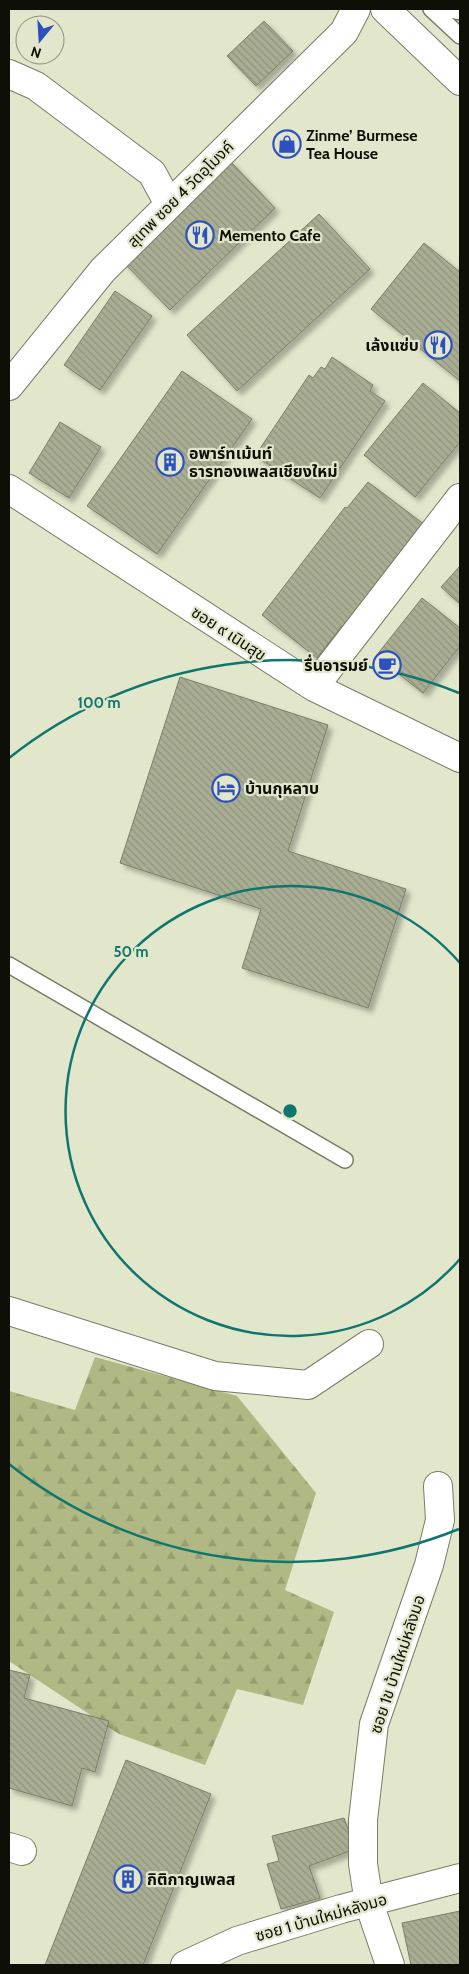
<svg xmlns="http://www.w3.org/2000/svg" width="469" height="1974" font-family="Cabin,'Noto Sans Thai',sans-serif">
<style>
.forest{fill:url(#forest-firs)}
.building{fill:url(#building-back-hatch);stroke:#7a7f67;filter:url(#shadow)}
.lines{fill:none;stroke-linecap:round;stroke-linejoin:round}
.service-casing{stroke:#787d65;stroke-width:18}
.minor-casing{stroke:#787d65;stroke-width:30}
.service{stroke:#fff;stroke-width:15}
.minor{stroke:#fff;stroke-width:28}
.ring{fill:none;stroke:#0f766e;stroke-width:2.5}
.labels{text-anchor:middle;stroke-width:4.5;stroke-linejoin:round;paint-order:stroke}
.poi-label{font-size:16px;font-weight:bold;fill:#0e1007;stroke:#e2e7cc;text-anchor:start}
.street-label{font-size:16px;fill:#0e1007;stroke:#e2e7cc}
.centre{fill:#0f766e;stroke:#e2e7cc;stroke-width:2.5}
.ring-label{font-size:15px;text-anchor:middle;font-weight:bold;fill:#0f766e;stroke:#e2e7cc;stroke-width:4.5;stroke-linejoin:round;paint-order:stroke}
</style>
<defs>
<pattern id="forest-firs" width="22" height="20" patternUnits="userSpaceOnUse" patternTransform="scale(1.25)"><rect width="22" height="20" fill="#b0b984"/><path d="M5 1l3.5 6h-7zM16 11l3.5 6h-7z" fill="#969e70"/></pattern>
<pattern id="building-back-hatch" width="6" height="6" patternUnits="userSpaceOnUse" patternTransform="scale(1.25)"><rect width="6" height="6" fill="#a8ad93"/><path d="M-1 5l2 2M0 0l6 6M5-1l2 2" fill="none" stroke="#8f947d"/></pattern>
<filter id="shadow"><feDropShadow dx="4.5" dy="4.5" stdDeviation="2.5" flood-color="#0004"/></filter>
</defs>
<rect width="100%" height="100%" fill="#e2e7cc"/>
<path class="forest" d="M95 1357 237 1396 316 1493 285 1590 334 1612 303 1705 237 1689 205 1765 119 1734 9 1661V1391L75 1410Z"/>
<path class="building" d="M264 21 293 51 256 86 227 56Z
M229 160 275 208 170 310 123 262Z
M319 214 370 269 237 391 187 335Z
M424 243 460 272V381L371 309Z
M115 291 152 316 100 390 64 365Z
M332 357 373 385 370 391 385 401 320 498 255 456 309 375 313 378 321 367 325 369Z
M182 371 252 419 157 554 87 506Z
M423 383 460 413V442L415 497 364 455Z
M60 422 101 447 69 498 29 473Z
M368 482 425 525 347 632 341 627 317 658 262 615 345 507 347 508Z
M460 566V604L441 587Z
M422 598 460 628V646L423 693 376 656Z
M180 677 328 725 288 851 406 889 368 1008 242 968 261 909 120 863Z
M9 1670 30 1675 24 1698 109 1721 95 1772 82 1768 72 1806 9 1788Z
M126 1760 211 1794 143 1965H45Z
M344 1818 355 1849 309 1866 320 1898 281 1909 267 1864 279 1861 272 1836Z
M460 1911V1965H411L402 1923Z"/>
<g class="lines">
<g class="service-casing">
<path id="service" d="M431 9 460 36
M444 9 460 12
M9 965 345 1160"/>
</g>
<g class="minor-casing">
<path id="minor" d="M385 9 460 81
M9 74 36 86 152 173 169 204
M9 386 103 270 344 32 356 9
M9 489 314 687 460 758
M314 687 460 498
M9 1311 215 1376 308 1385 369 1344
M9 1847 22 1851
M185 1965 237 1941 341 1909 460 1878
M390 1965 369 1903 363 1864V1820L374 1724 429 1565 440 1520 438 1486"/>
</g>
<use href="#service" class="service"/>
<use href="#minor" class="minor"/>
</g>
<g class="ring">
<path d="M460 1259A225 225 0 1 1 460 963"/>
<path d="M459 1529A451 451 0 0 1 9 1464M9 758A451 451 0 0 1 459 693"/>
</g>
<defs>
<g id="shop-ring" transform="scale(1.4375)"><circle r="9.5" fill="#e2e7cc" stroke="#2d50bf" stroke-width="1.5"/><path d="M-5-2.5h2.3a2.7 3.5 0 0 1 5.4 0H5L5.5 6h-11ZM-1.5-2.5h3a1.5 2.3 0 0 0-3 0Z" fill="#2d50bf"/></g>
<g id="restaurant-ring" transform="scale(1.4375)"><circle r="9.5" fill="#e2e7cc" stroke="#2d50bf" stroke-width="1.5"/><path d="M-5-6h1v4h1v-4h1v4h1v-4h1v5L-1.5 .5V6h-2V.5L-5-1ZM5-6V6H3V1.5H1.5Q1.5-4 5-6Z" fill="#2d50bf"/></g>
<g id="building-ring" transform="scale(1.4375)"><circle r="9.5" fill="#e2e7cc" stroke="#2d50bf" stroke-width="1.5"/><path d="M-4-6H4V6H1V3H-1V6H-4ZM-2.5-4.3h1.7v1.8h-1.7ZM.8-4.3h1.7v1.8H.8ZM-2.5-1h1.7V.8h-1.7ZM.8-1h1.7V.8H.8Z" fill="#2d50bf"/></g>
<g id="cafe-ring" transform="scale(1.4375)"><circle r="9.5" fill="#e2e7cc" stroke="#2d50bf" stroke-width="1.5"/><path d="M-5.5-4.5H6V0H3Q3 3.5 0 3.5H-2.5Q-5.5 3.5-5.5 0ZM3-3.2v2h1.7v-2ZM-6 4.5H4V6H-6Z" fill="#2d50bf"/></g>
<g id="hotel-ring" transform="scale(1.4375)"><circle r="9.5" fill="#e2e7cc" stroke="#2d50bf" stroke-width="1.5"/><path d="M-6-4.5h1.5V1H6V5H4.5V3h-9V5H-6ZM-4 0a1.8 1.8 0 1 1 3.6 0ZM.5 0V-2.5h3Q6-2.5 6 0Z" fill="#2d50bf"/></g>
</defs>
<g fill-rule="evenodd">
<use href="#shop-ring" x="287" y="144"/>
<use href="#restaurant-ring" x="200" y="235"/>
<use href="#restaurant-ring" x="438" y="345"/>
<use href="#building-ring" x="170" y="462"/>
<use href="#cafe-ring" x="387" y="665"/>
<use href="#hotel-ring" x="226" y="788"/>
<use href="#building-ring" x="128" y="1879"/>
</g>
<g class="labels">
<g class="poi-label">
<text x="306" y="141">Zinme’ Burmese<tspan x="306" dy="18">Tea House</tspan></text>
<text x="219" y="241">Memento Cafe</text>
<text x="419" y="351" text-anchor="end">เล้งแซ่บ</text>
<text x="189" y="459">อพาร์ทเม้นท์<tspan x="189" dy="18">ธารทองเพลสเชียงใหม่</tspan></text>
<text x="368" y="671" text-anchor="end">รื่นอารมย์</text>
<text x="245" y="794">บ้านกุหลาบ</text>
<text x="147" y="1885">กิติกาญเพลส</text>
</g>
<g class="street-label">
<text transform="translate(180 194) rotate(-45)" y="6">สุเทพ ซอย 4 วัดอุโมงค์</text>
<text transform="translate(229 633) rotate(33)" y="6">ซอย ๙ เนินสุข</text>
<text transform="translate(397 1664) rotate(-72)" y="6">ซอย 1ข บ้านใหม่หลังมอ</text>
<text transform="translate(321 1917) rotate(-16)" y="6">ซอย 1 บ้านใหม่หลังมอ</text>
</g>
</g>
<circle cx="290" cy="1111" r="8" class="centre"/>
<g class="ring-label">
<text x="99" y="708">100 m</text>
<text x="131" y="957">50 m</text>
</g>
<rect width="469" height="1974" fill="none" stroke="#0e1007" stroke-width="20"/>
<g transform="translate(40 40) rotate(198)"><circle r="24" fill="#e2e7cc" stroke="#8d917d"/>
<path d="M0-4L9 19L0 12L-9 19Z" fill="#2d50bf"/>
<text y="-8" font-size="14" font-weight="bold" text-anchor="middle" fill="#0e1007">N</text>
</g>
</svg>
